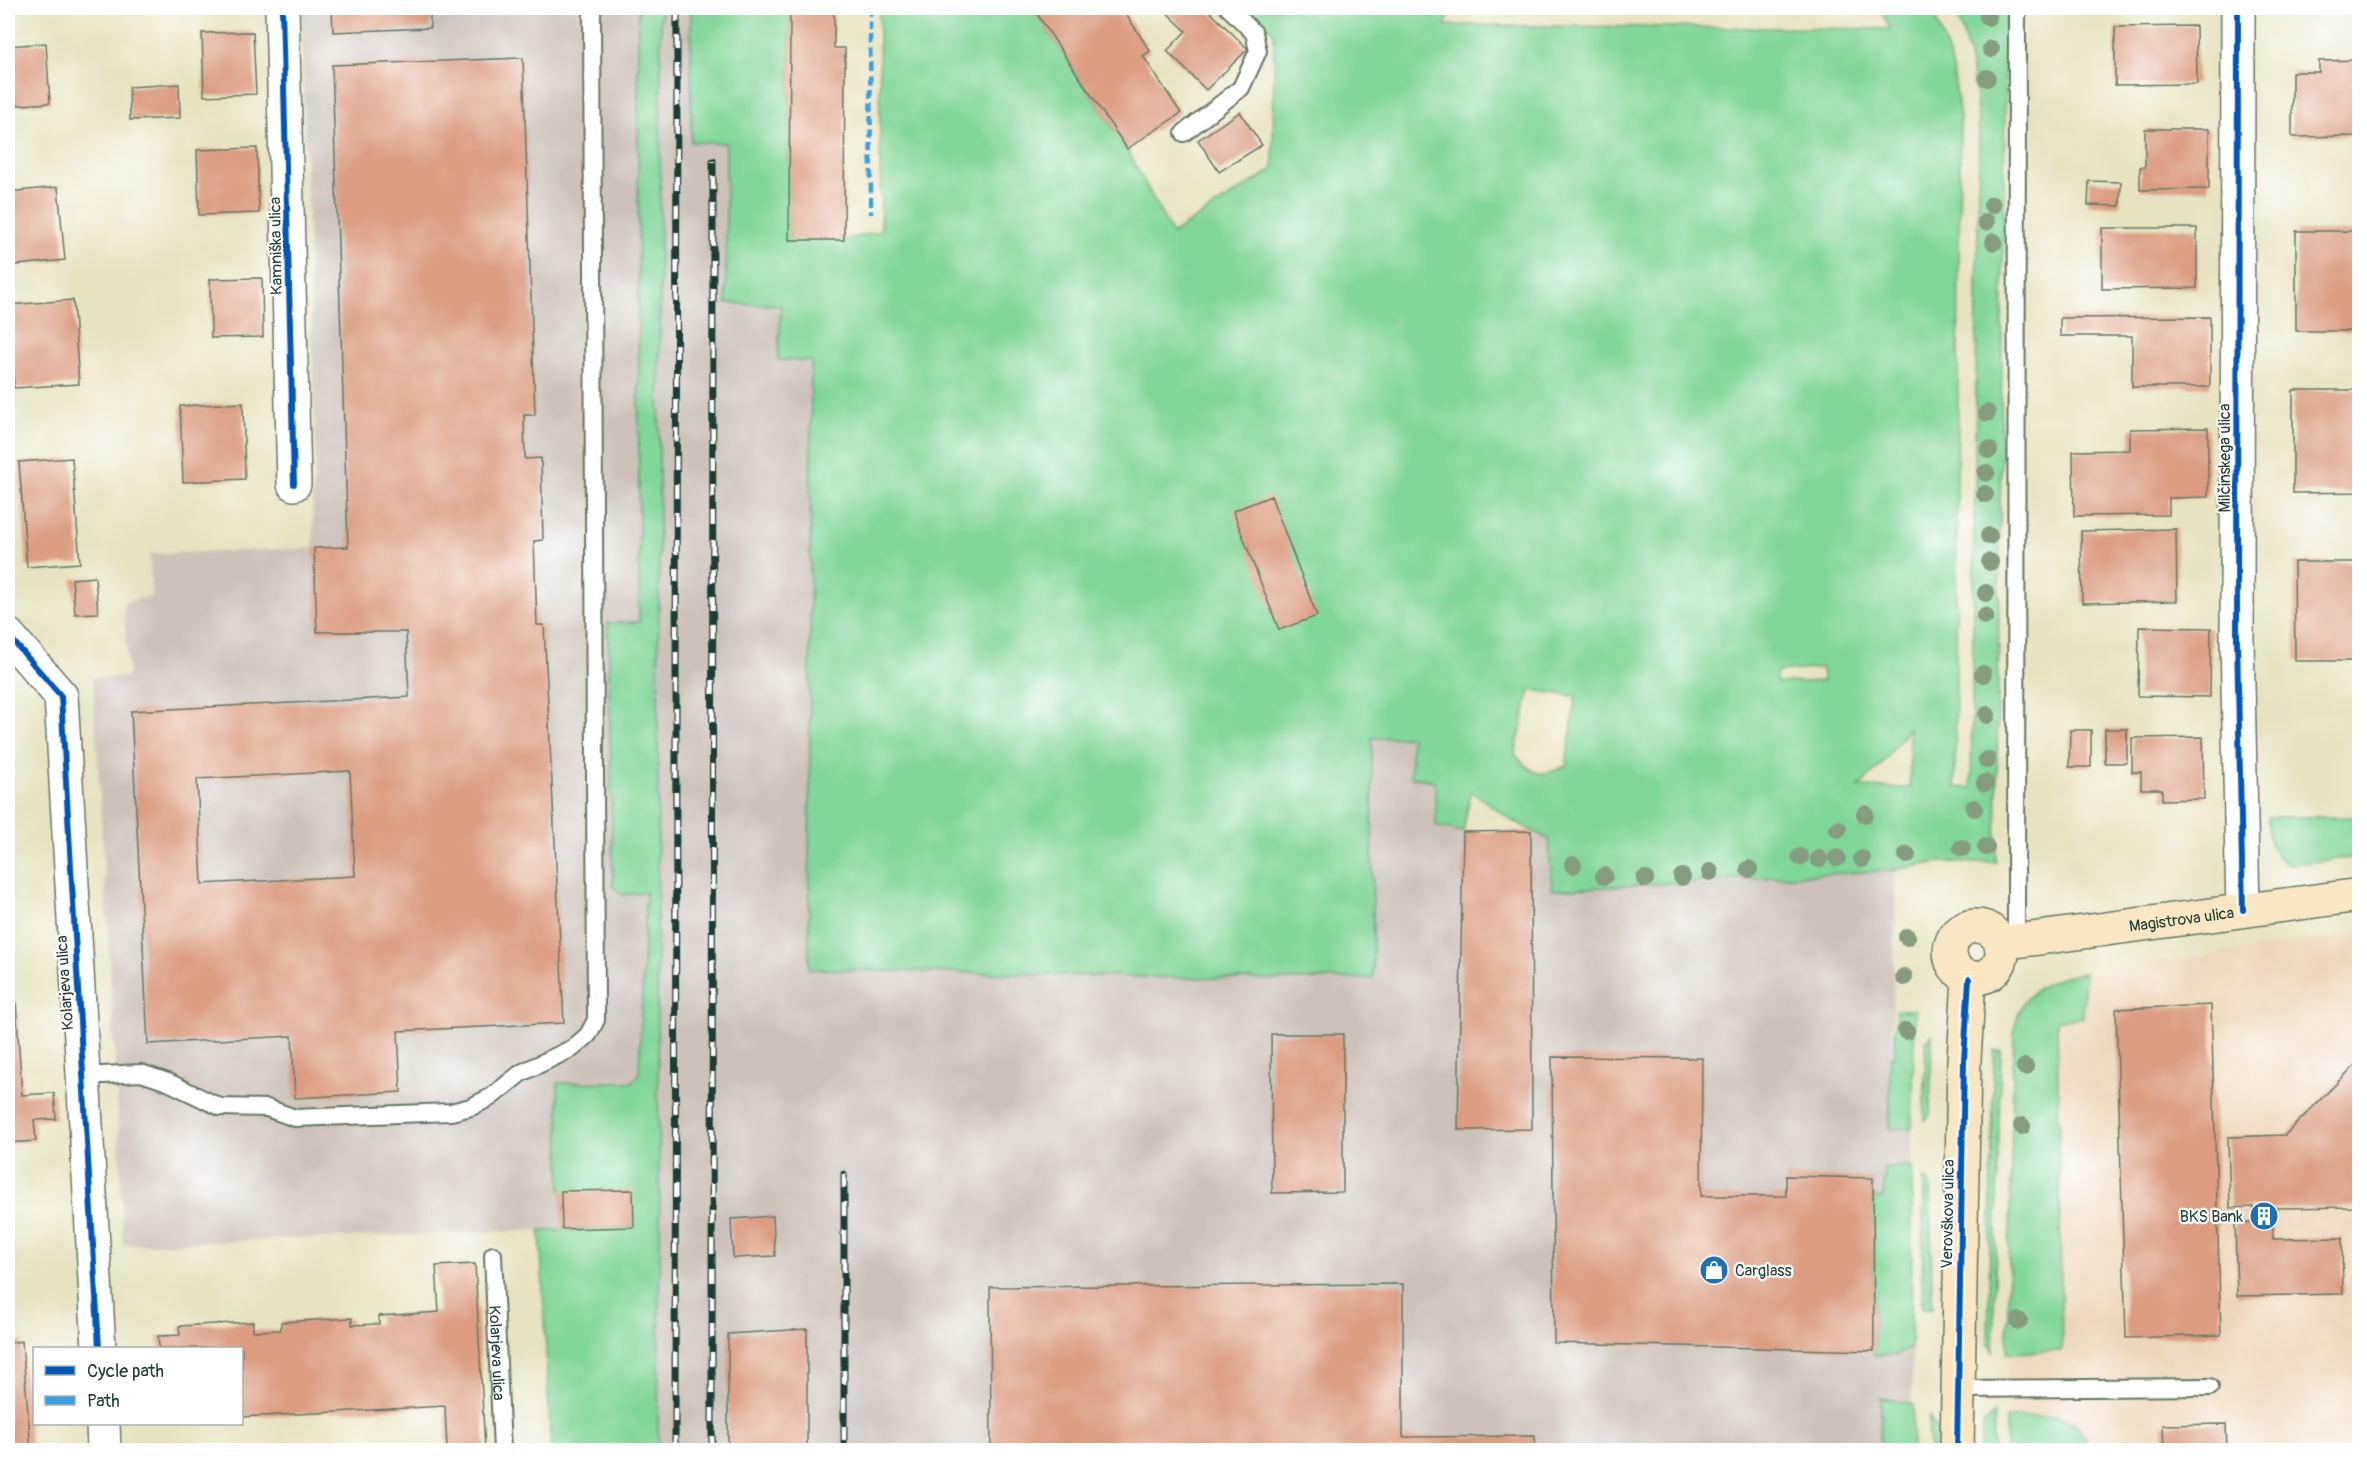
<svg xmlns="http://www.w3.org/2000/svg" width="2367" height="1458" font-family="Pangolin,sans-serif">
<style>
.built{fill:#edd7bb}
.industrial{fill:#ccc2b9}
.green{fill:#80d598;stroke:#508966;stroke-width:1.5;fill-rule:evenodd}
.building{fill:#db9c80;fill-rule:evenodd}
.lines{fill:none;stroke-linecap:round;stroke-linejoin:round}
.lane-casing{stroke:#657765;stroke-width:20}
.street-casing{stroke:#657765;stroke-width:36}
.secondary-casing{stroke:#657765;stroke-width:36}
.lane{stroke:#fff;stroke-width:16}
.street{stroke:#fff;stroke-width:33}
.secondary{stroke:#f9e7c3;stroke-width:33}
.rail-casing{stroke:#1f3d34;stroke-width:7}
.rail{stroke:#fff;stroke-width:4.5;stroke-dasharray:14;stroke-linecap:butt}
.quiet{stroke:#3c9ee2;stroke-width:4.5;stroke-dasharray:9 4.5;stroke-linecap:butt}
.cycleway-casing{stroke:#fff;stroke-width:10}
.cycleway{stroke:#0057b8;stroke-width:6}
.tree{fill:#869c81}
.labels{text-anchor:middle;stroke-width:4.5;stroke-linejoin:round;paint-order:stroke}
.street-label{font-size:16px;fill:#1f3d34;stroke:#fff}
.poi-label{font-size:16px;fill:#1f3d34;stroke:#fff;text-anchor:end}
</style>
<rect width="100%" height="100%" fill="#fff"/>
<filter id="ink" filterUnits="userSpaceOnUse"><feTurbulence type="fractalNoise" baseFrequency=".0167" numOctaves="2"/><feDisplacementMap in="SourceGraphic" scale="12" xChannelSelector="R" yChannelSelector="G"/><feConvolveMatrix kernelMatrix="1 2 1 2 8 2 1 2 1" color-interpolation-filters="sRGB"/></filter>
<filter id="wash" filterUnits="userSpaceOnUse"><feTurbulence type="fractalNoise" baseFrequency=".008" numOctaves="4" result="noise"/><feDisplacementMap in="SourceGraphic" scale="24" xChannelSelector="R" yChannelSelector="G"/><feGaussianBlur stdDeviation="1.35" result="paint"/><feColorMatrix in="noise" values="0 0 0 0 0 0 0 0 0 0 0 0 0 0 0 0 0 1.4 0 .05"/><feComposite in="paint" operator="in"/></filter>
<g filter="url(#wash)">
<rect width="100%" height="100%" fill="#e7e2c0"/>
<path class="built" d="M2359 934V1450H2064L2057 1416 2006 1418 2014 1030 2020 1008 2038 989 2053 980 2065 976Z"/>
<path class="industrial" d="M301 8H638L639 622 608 624 612 749 623 895 646 892 639 1074 632 1082 634 1227 123 1245 117 1093 93 678 129 676 123 602 151 597 150 554 314 548 312 498 316 465Z
M661 8H691V142H726V303L781 305 778 360 811 361 809 969 1373 978 1371 738 1411 737 1435 780 1436 826 1463 832 1531 831 1550 839 1552 890 1896 870 1890 1128H1912V1450H658L660 1223 657 1005Z"/>
<path class="green" d="M638 8H661L657 1005 660 1223 658 1450H551L540 1231 634 1227 561 1191 558 1083 632 1082 639 1074 646 892 623 895 613 887 608 623 639 622Z
M691 8H790L789 239 844 240 881 231 879 8H1033L1127 149 1172 234 1273 169 1274 33 1249 8H1454L1445 25 1890 29 1880 8H1932L1952 64 1960 118 1955 787 1971 788 1979 134C1976 90 1971 48 1953 8H2006L1996 862H1938L1896 870 1552 890 1549 839 1511 820 1471 791 1463 832 1436 826 1435 781 1411 777V737L1372 738 1373 978 1284 980 809 969 811 361 778 360 781 305 726 303V143L691 142ZM1822 668 1823 681 1776 683 1777 672ZM1530 690 1576 696 1566 766C1540 778 1534 776 1515 754ZM1909 728 1910 788 1859 787 1882 764Z
M2268 817H2359V857L2289 864C2269 855 2267 837 2268 817Z
M2085 973 2083 1018 2057 1020 2062 1351 2007 1353 2014 1030C2016 1023 2017 1014 2021 1008 2033 984 2061 976 2085 973Z
M1896 1010H1915L1912 1128 1890 1129V1057H1894Z
M1932 1035 1930 1115 1924 1120 1926 1041Z
M2001 1050 1993 1352 1988 1342 1994 1051Z
M1885 1167H1912L1911 1347 1897 1355H1874L1873 1197 1883 1198Z
M1924 1178 1930 1185 1932 1308H1922Z
M1881 1398 1913 1404 1912 1450H1880Z
M1994 1413 1993 1450H1980L1983 1426Z
M2057 1416 2077 1423 2085 1440V1447H2065L2064 1450H2006V1418Z
M1929 1417 1937 1430 1936 1450H1929Z"/>
<g id="blocks">
<path class="building" d="M332 8H430V28L333 32Z
M790 8H834V48H845L844 240H789Z
M1033 8H1122L1150 51 1143 56 1181 113 1127 149Z
M1162 8H1206L1248 49 1206 90 1167 51 1186 31Z
M2196 26 2197 84 2115 85V27Z
M253 32 256 94 204 96 202 33Z
M46 43 50 103 8 106V46Z
M523 58 535 415H524L525 459 541 458 543 540 534 541 537 625H544L564 1023 398 1031 401 1092 295 1098 292 1036 148 1044 131 711 409 697 406 632H317L314 548 348 547 332 65ZM350 771 355 876 202 884 197 779Z
M2360 60V136L2292 137V72H2319V61Z
M179 84 180 118 130 120 129 87Z
M1240 112 1262 145 1219 172 1198 140Z
M2145 129H2209V189L2140 190V167H2145Z
M257 148 259 213 199 215 197 150Z
M2089 181 2121 182 2120 206 2088 205Z
M58 187 65 260 8 266V192Z
M2102 228H2197V288L2102 289Z
M2296 231H2360V331H2296Z
M262 278 263 337 211 338 210 279Z
M73 300 79 384 14 388 8 305Z
M2210 317V387H2132V336H2060V318Z
M2293 390H2360V492L2293 493Z
M243 403 245 479 183 482 180 406Z
M2208 428V497L2169 498V515L2074 516 2073 451 2130 450V429Z
M72 458 80 563 27 567 19 462Z
M1271 496 1317 616 1279 630 1233 511Z
M2176 529 2177 601 2082 603 2081 531Z
M2294 562H2360V661H2295Z
M95 577 98 613 75 614 72 579Z
M2139 627 2211 628 2210 697 2138 696Z
M2105 729H2127V763H2105Z
M2070 730H2091V767H2069Z
M2203 737 2204 799 2162 800V789H2141V772H2132V738Z
M1531 831 1532 1129 1458 1130 1463 832Z
M16 1002 22 1095 54 1093 56 1119 34 1120 36 1141 8 1143V1003Z
M2211 1005 2221 1335 2126 1338 2116 1009Z
M1271 1034H1343V1192L1272 1193Z
M1552 1057 1702 1058 1701 1196H1786V1176L1873 1178 1874 1351 1554 1343Z
M2360 1060V1207L2273 1208V1239L2342 1238 2343 1294 2237 1296 2235 1224 2255 1223 2254 1207 2230 1208 2228 1137 2285 1135Z
M633 1190 634 1227 562 1229 561 1191Z
M773 1216 775 1256 733 1258 731 1219Z
M475 1264 485 1450H447L445 1406 242 1417V1348H159L158 1336 180 1335 179 1326 253 1322V1331L281 1330V1322L352 1318V1325L379 1324V1316L439 1312 436 1266Z
M1403 1284V1437L1535 1436V1450H1106V1445H991L990 1287Z
M807 1329V1450H728V1334Z
M22 1341 31 1450H8V1343Z
M2226 1424 2227 1450H2164L2163 1425Z"/>
</g>
</g>
<g filter="url(#ink)">
<use href="#blocks" fill-opacity="0" stroke="#657765" stroke-width="1.5"/>
<g class="lines">
<g class="lane-casing">
<g id="lane">
<path d="M1184 133 1241 88 1258 51 1254 33 1229 8"/>
<path d="M2016 941 2017 8"/>
<path d="M84 1076 141 1073 168 1082 220 1107 267 1108 295 1118 451 1112 471 1107 491 1097 521 1073 573 1048 588 1035 596 1020 592 8"/>
<path id="s1" d="M493 1255 502 1450"/>
<path d="M1958 1389 2210 1387"/>
</g>
</g>
<g class="street-casing">
<path id="street" d="M282 8 294 484
M2238 8 2237 639 2243 910
M8 635 61 696 99 1348
M103 1424 104 1450"/>
</g>
<g class="secondary-casing">
<g id="secondary">
<circle cx="1976" cy="952" r="26"/>
<path id="s2" d="M2001 943 2360 895"/>
<path d="M1957 1450 1964 1060 1969 979"/>
</g>
</g>
<use href="#lane" class="lane"/>
<use href="#street" class="street"/>
<use href="#secondary" class="secondary"/>
<g class="rail-casing">
<path id="rail" d="M844 1174V1450
M675 1450 677 8
M712 1450 713 161"/>
</g>
<use href="#rail" class="rail"/>
<path class="quiet" d="M870 8 871 214"/>
<g class="cycleway-casing">
<path id="cycleway" d="M282 8 294 484
M2238 8 2237 639 2243 910
M8 635 61 696 99 1348
M1957 1450 1964 1060 1969 979"/>
</g>
<use href="#cycleway" class="cycleway"/>
</g>
<g class="tree">
<circle cx="1988" cy="17" r="9"/>
<circle cx="1991" cy="49" r="9"/>
<circle cx="1987" cy="78" r="9"/>
<circle cx="1992" cy="205" r="9"/>
<circle cx="1986" cy="222" r="9"/>
<circle cx="1994" cy="242" r="9"/>
<circle cx="1987" cy="413" r="9"/>
<circle cx="1989" cy="450" r="9"/>
<circle cx="1986" cy="473" r="9"/>
<circle cx="1985" cy="494" r="9"/>
<circle cx="1989" cy="536" r="9"/>
<circle cx="1990" cy="562" r="9"/>
<circle cx="1986" cy="593" r="9"/>
<circle cx="1985" cy="616" r="9"/>
<circle cx="1983" cy="674" r="9"/>
<circle cx="1987" cy="715" r="9"/>
<circle cx="1987" cy="760" r="9"/>
<circle cx="1985" cy="783" r="9"/>
<circle cx="1974" cy="808" r="9"/>
<circle cx="1865" cy="814" r="9"/>
<circle cx="1838" cy="829" r="9"/>
<circle cx="1986" cy="847" r="9"/>
<circle cx="1962" cy="848" r="9"/>
<circle cx="1907" cy="855" r="9"/>
<circle cx="1800" cy="857" r="9"/>
<circle cx="1837" cy="858" r="9"/>
<circle cx="1819" cy="859" r="9"/>
<circle cx="1862" cy="859" r="9"/>
<circle cx="1573" cy="865" r="9"/>
<circle cx="1749" cy="869" r="9"/>
<circle cx="1710" cy="872" r="9"/>
<circle cx="1604" cy="876" r="9"/>
<circle cx="1682" cy="877" r="9"/>
<circle cx="1645" cy="879" r="9"/>
<circle cx="1907" cy="937" r="9"/>
<circle cx="1904" cy="977" r="9"/>
<circle cx="1906" cy="1031" r="9"/>
<circle cx="2025" cy="1067" r="9"/>
<circle cx="2022" cy="1126" r="9"/>
<circle cx="2019" cy="1321" r="9"/>
</g>
</g>
<defs>
<g id="building-disc" transform="scale(1.5)"><circle r="9.5" fill="#1f6fb2" stroke="#fff"/><path d="M-4-6H4V6H1V3H-1V6H-4ZM-2.5-4.3h1.7v1.8h-1.7ZM.8-4.3h1.7v1.8H.8ZM-2.5-1h1.7V.8h-1.7ZM.8-1h1.7V.8H.8Z" fill="#fff"/></g>
<g id="shop-disc" transform="scale(1.5)"><circle r="9.5" fill="#1f6fb2" stroke="#fff"/><path d="M-5-2.5h2.3a2.7 3.5 0 0 1 5.4 0H5L5.5 6h-11ZM-1.5-2.5h3a1.5 2.3 0 0 0-3 0Z" fill="#fff"/></g>
</defs>
<g fill-rule="evenodd">
<use href="#building-disc" x="2264" y="1216"/>
<use href="#shop-disc" x="1714" y="1270"/>
</g>
<g class="labels">
<g class="street-label">
<text transform="translate(275 246) rotate(-91)" y="6">Kamniška ulica</text>
<text transform="translate(2224 458) rotate(-90)" y="6">Milčinskega ulica</text>
<text dy="6" stroke="none"><textPath href="#s2" startOffset="182">Magistrova ulica</textPath></text>
<text transform="translate(64 983) rotate(-94)" y="6">Kolarjeva ulica</text>
<text transform="translate(1947 1214) rotate(-89)" y="6">Verovškova ulica</text>
<text dy="6" stroke="none"><textPath href="#s1" startOffset="98">Kolarjeva ulica</textPath></text>
</g>
<g class="poi-label">
<text x="2243" y="1222">BKS Bank</text>
<text x="1735" y="1276" text-anchor="start">Carglass</text>
</g>
</g>
<rect width="2367" height="1458" fill="none" stroke="#fff" stroke-width="30"/>
<rect x="33" y="1347" width="210" height="78" fill="#ffffff" stroke="#a5b1ae" stroke-width="1.5"/>
<rect x="45" y="1366" width="30" height="9" fill="#0057b8" stroke="#a5b1ae" stroke-width="1.5"/>
<text x="87" y="1377" font-size="18" fill="#1f3d34">Cycle path</text>
<rect x="45" y="1396" width="30" height="9" fill="#3c9ee2" stroke="#a5b1ae" stroke-width="1.5"/>
<text x="87" y="1407" font-size="18" fill="#1f3d34">Path</text>
</svg>
